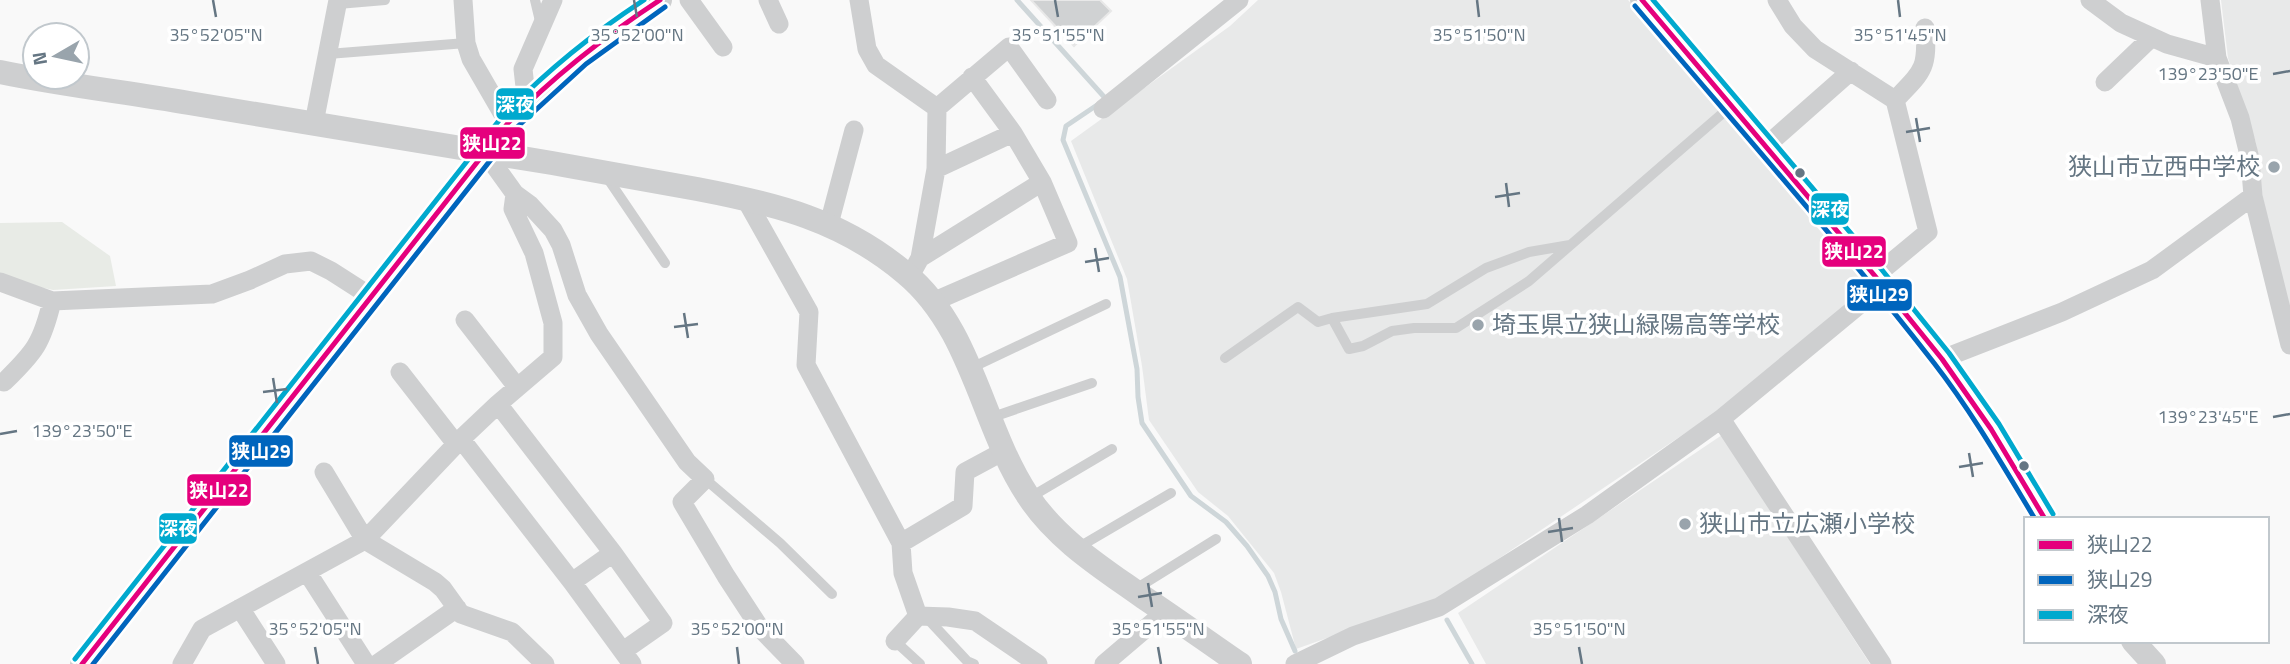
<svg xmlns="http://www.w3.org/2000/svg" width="2290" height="664" font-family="'Titillium Web','Noto Sans JP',sans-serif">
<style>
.built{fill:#e8e9e9}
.green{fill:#e8ebe6}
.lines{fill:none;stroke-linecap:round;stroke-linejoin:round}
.stream{stroke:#ced6d9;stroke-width:5}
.building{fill:#d0d2d3;stroke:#e8e8e8;stroke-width:2}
.service{stroke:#cecfd0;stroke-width:10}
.minor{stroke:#cecfd0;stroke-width:19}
.tertiary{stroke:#cecfd0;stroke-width:24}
.bus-1-casing{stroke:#fff;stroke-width:10}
.bus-2-casing{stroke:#fff;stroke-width:10}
.bus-3-casing{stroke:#fff;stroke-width:10}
.bus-1{stroke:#e5007d;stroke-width:5}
.bus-2{stroke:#0065bd;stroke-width:5}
.bus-3{stroke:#00a9ce;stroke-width:5}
.ticks{fill:none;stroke:#657683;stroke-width:2.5}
.poi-dot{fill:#99a4ac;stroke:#fff;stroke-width:2.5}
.bus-dot{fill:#657683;stroke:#fff;stroke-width:2.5}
.labels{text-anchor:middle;stroke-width:7;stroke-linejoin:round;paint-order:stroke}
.poi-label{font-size:24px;fill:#657683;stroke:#fff;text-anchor:start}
.ticks-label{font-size:18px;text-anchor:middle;fill:#657683;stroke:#fff;stroke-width:7;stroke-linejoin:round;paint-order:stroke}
.line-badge{stroke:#fff;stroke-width:2.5}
.badge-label{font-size:19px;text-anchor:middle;font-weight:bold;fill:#fff}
</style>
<rect width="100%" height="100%" fill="#f9f9f9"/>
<path class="built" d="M1258 0H1628L1871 284 1715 413 1440 598 1296 649 1281 592 1274 573 1228 516 1198 492 1149 420 1142 366 1127 279 1071 141 1230 26Z
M2221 0H2290V314L2261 190 2256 143 2228 58Z
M1722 435 1870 664H1486L1458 613Z"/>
<path class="green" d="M62 222 110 256 116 286 53 290 0 278V223Z"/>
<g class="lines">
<path class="stream" d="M1017 0 1106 99 1066 126 1063 140 1120 277 1137 369 1138 397 1142 423 1191 496 1226 522 1247 546 1268 576 1275 592 1281 619 1295 651
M1447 620 1472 664"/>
</g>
<path class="building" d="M1031 0H1100L1111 11 1074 46Z"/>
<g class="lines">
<path class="service" d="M535 0 540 21
M338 4 385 0
M328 54 466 43
M606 176 665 263
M1332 318 1349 349 1363 346 1392 331 1414 328H1456L1529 281 1731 106
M1225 358 1298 307 1318 322 1332 318 1427 304 1486 268 1529 252 1570 245
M969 369 1106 304
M990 418 1092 383
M705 479 780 543 832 594
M1029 498 1112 449
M1079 547 1171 493
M1134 590 1216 539
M926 617 967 661 974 664
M895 641 920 664"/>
<path class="minor" d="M463 0 466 43 471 59 508 123
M689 0 723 47
M768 0 779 24
M859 0 867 49 876 65 937 108 936 169 920 258 910 276
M1777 0 1793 26 1815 49 1895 100
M2090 0 2121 23 2167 44 2217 58
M2210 0 2217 58 2240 118 2250 159 2253 196 2290 345
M2105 82 2152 37
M529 101 525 87 523 69 553 0
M937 108 1009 47 1047 100
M1103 109 1239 0
M314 123 338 0
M1766 146 1851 71
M484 151 515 194 530 205 553 230 561 245 577 295 599 334 687 462 705 479 682 502 726 576 760 628 795 664
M936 169 1013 133
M745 198 809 312 806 365 901 543 903 573 918 616
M829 224 854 130
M920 258 1042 182
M1875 276 1928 232 1895 100C1923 71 1928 69 1925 28
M0 282 52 301
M935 301 1068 243 1042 182 1013 133 972 77
M465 320 517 387
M1942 359 2062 312 2152 270 2253 196
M400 372 456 444
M4 382C35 352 42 343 52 301L212 294 250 280 285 264 311 261 331 271 370 296
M498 404 613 553 663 623 623 651
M1721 419 1882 664
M461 439 572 582 632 664
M324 472 365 540 435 582 443 589 461 614 512 632 545 664
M901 543 963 506 965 472 1004 451
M307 572 366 664
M572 582 613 553
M240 608 276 664
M895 641 918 616 948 617 975 621 1038 664
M182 664 202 629 365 540 461 439 498 404 553 357V323L534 253 513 209 515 194
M377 664 457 608
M1104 664 1165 612
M1295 664 1353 636 1439 607 1587 515 1721 419 1882 286"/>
<path class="tertiary" d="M1642 0 1875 276 1882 286 1942 359 1991 429 2045 519
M0 72C62 85 126 92 189 103 310 122 431 142 552 163 600 172 648 180 697 189 776 204 842 220 905 273 973 329 981 425 1028 496 1057 540 1101 567 1143 597 1176 619 1208 642 1240 664
M2133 641 2154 664
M82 664 508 123C554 75 604 36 660 0"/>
<g class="bus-1-casing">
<path id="bus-1" d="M1642 0 1875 276 1942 359 1991 429 2045 519
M82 664 508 123C554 76 605 36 660 0"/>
</g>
<g class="bus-2-casing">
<path id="bus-2" d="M1635 6C1735 124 1839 241 1934 363 1972 412 2003 466 2035 519
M93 664 515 129 586 64 665 7"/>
</g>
<g class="bus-3-casing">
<path id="bus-3" d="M1653 0 1882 270 1949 353 1999 424 2053 514
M75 659 501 118C544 73 592 34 644 0"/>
</g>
<use href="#bus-1" class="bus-1"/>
<use href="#bus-2" class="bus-2"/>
<use href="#bus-3" class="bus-3"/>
</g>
<path class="ticks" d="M213 0 216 17M634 0 637 17M1055 0 1058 17M1477 0 1479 17M1898 0 1900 17M2273 74 2290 71M1916 118 1920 142M1906 132 1930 128M1506 183 1509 207M1495 197 1520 193M1095 248 1099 272M1085 262 1109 258M684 313 688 338M674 327 698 324M273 378 277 403M263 392 287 389M2273 417 2290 414M0 434 17 431M1969 453 1973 477M1959 467 1983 463M1559 518 1562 542M1548 532 1573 528M1148 583 1152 607M1138 597 1162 593M315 647 318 664M737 647 739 664M1158 647 1161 664M1579 647 1582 664"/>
<g class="poi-dot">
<circle cx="2274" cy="167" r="7"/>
<circle cx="1478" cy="325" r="7"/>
<circle cx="1685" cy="524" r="7"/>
</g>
<g class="bus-dot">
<circle cx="1800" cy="173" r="6"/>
<circle cx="2024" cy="466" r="6"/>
</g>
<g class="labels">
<g class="poi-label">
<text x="2260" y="175" text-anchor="end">狭山市立西中学校</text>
<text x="1492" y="333">埼玉県立狭山緑陽高等学校</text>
<text x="1699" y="532">狭山市立広瀬小学校</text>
</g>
</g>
<g class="ticks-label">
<text x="216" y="41">35°52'05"N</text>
<text x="637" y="41">35°52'00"N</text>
<text x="1058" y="41">35°51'55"N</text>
<text x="1479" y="41">35°51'50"N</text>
<text x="1900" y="41">35°51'45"N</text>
<text x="2208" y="80">139°23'50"E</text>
<text x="2208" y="423">139°23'45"E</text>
<text x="82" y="437">139°23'50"E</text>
<text x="315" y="635">35°52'05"N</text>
<text x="737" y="635">35°52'00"N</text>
<text x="1158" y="635">35°51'55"N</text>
<text x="1579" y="635">35°51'50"N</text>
</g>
<g class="line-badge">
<rect x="495" y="87" width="40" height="34" rx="7" fill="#00a9ce"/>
<rect x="459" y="126" width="67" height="34" rx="7" fill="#e5007d"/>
<rect x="1810" y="192" width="40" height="34" rx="7" fill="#00a9ce"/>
<rect x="1821" y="235" width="66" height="33" rx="7" fill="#e5007d"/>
<rect x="1846" y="278" width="67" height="34" rx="7" fill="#0065bd"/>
<rect x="228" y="434" width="66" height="34" rx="7" fill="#0065bd"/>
<rect x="186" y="473" width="66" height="34" rx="7" fill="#e5007d"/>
<rect x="158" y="512" width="40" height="33" rx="7" fill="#00a9ce"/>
</g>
<g class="badge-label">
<text x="515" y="111">深夜</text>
<text x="492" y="150">狭山22</text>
<text x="1830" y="216">深夜</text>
<text x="1854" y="258">狭山22</text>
<text x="1879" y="301">狭山29</text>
<text x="261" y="458">狭山29</text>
<text x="219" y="497">狭山22</text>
<text x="178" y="535">深夜</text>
</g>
<rect x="2024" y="517" width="245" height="126" fill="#ffffff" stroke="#c1c8cd" stroke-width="2"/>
<rect x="2038" y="540" width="35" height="10" fill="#e5007d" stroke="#c1c8cd" stroke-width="2"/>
<text x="2087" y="552" font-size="21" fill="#657683">狭山22</text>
<rect x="2038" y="575" width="35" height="10" fill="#0065bd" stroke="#c1c8cd" stroke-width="2"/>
<text x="2087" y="587" font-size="21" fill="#657683">狭山29</text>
<rect x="2038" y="610" width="35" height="10" fill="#00a9ce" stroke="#c1c8cd" stroke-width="2"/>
<text x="2087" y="622" font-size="21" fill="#657683">深夜</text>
<g transform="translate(56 56) rotate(261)"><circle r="33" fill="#ffffff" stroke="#c1c8cd" stroke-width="2"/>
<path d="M0-5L12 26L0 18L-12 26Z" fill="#99a4ac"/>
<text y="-10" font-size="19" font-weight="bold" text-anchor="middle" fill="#657683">N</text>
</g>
</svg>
